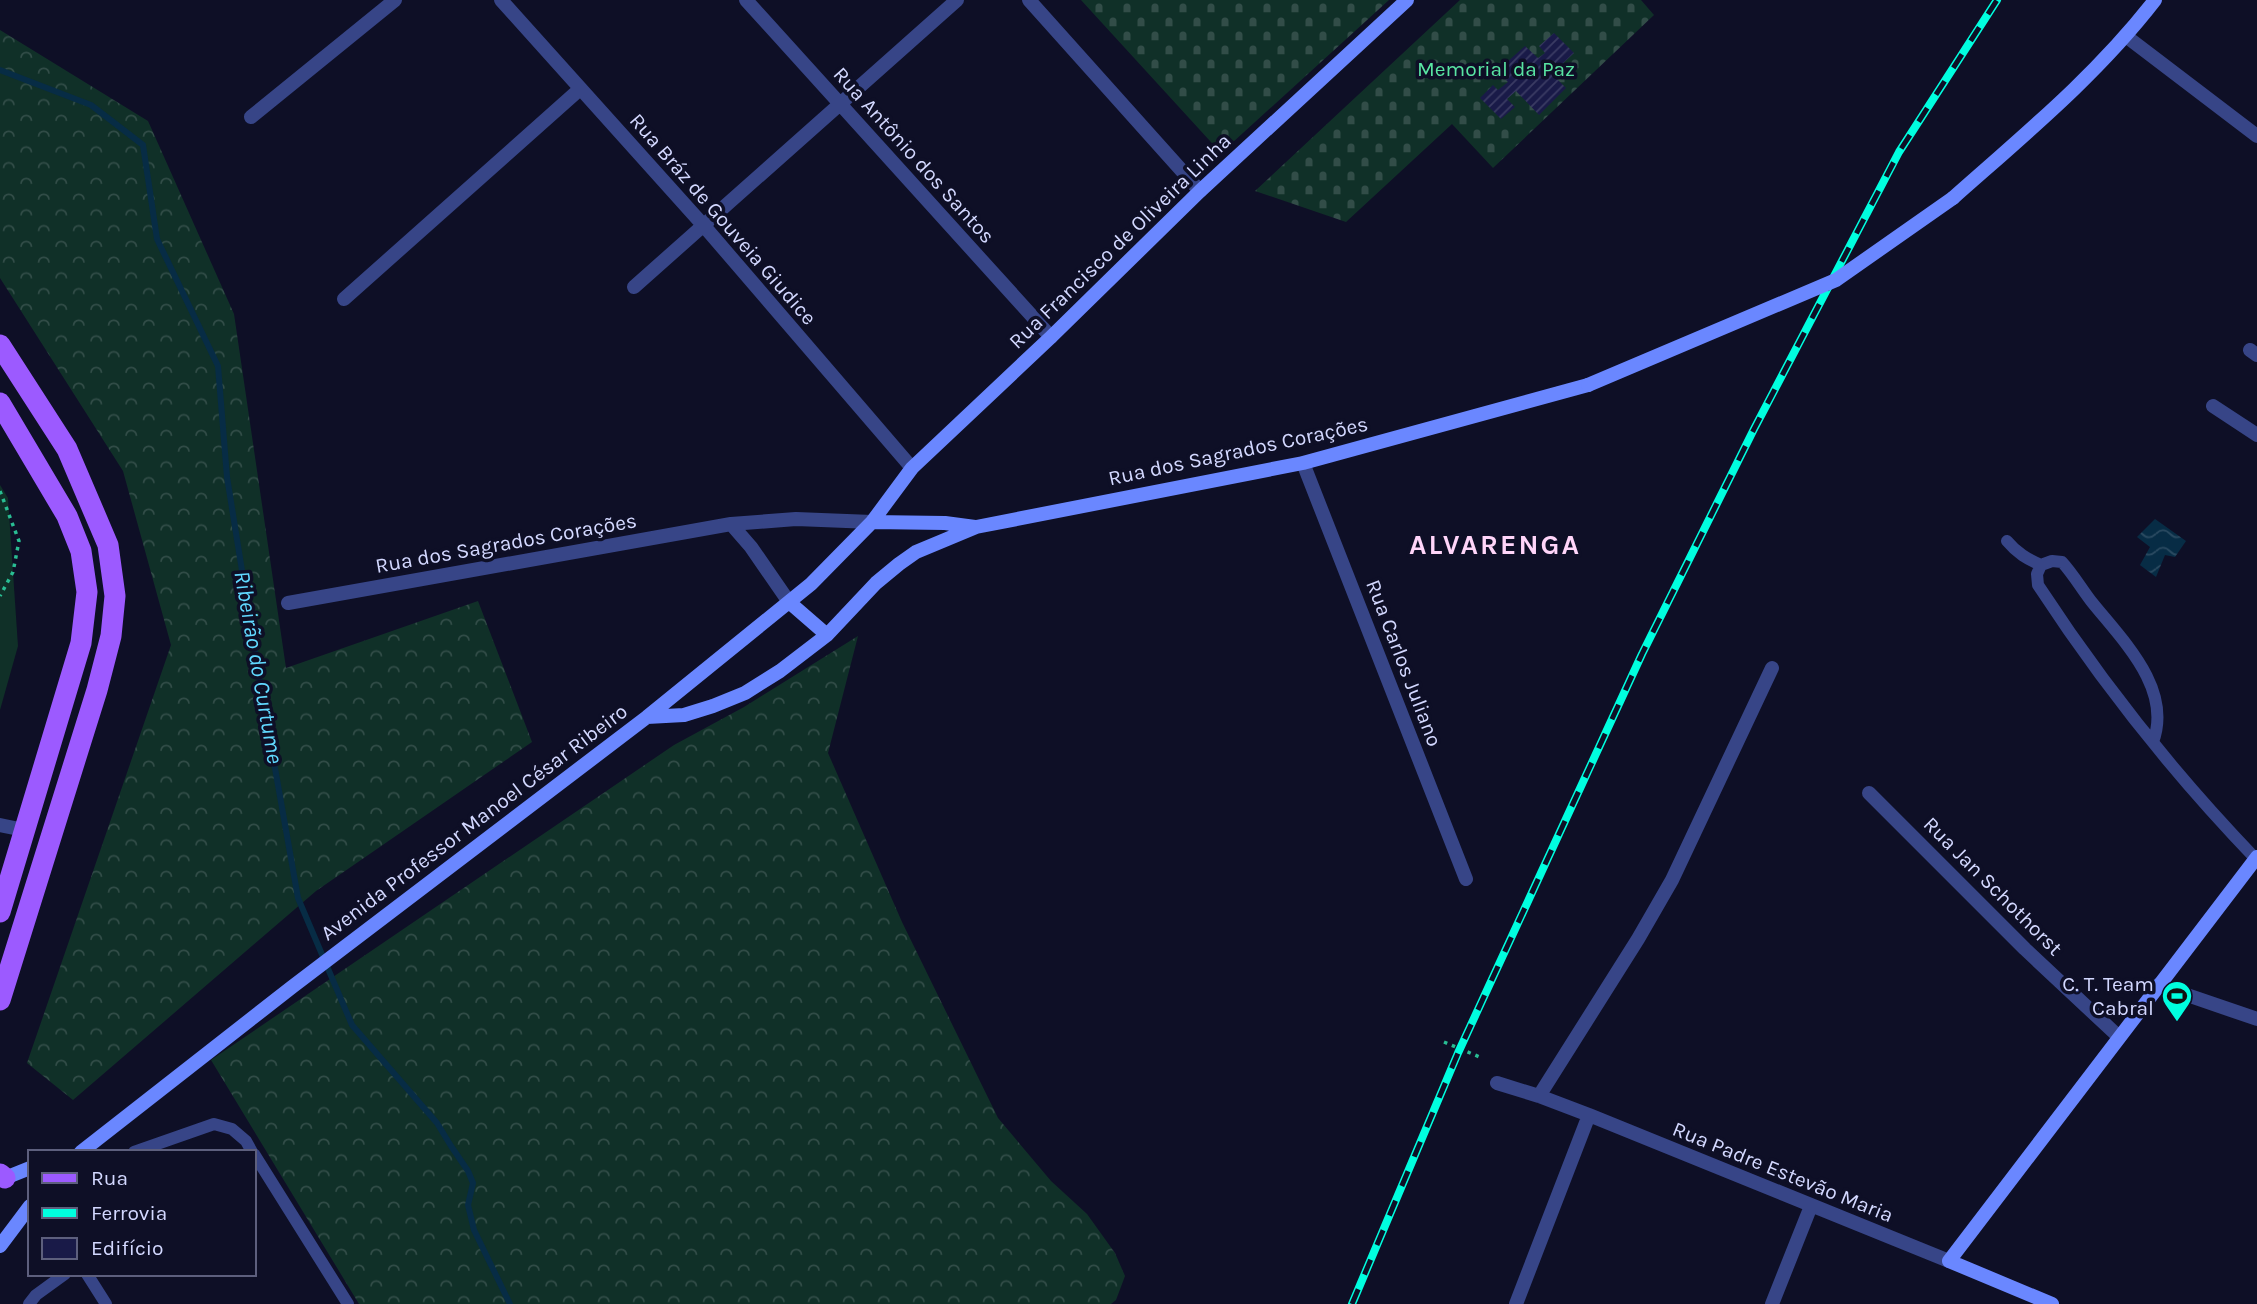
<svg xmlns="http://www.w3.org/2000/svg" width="2257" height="1304" font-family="Karla,sans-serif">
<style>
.forest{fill:url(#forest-crowns)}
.cemetery{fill:url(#cemetery-stones)}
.park{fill:#103028}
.water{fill:url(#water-waves)}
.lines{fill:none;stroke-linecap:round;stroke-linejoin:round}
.stream{stroke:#072c45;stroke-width:6}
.building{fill:url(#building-hatch)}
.path{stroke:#29bd93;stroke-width:3.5;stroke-dasharray:3.5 5;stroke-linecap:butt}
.lane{stroke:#374587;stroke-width:12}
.street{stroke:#374587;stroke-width:14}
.secondary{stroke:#6a87ff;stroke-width:14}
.primary{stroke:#9c5aff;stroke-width:21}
.rail-casing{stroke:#00fedf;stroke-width:8}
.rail{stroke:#0e0f26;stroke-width:5;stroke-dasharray:16;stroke-linecap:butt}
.secondary-bridge{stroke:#6a87ff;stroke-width:14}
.labels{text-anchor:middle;stroke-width:7;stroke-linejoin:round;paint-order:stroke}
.park-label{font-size:21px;fill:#59e5a3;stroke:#0e0f26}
.street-label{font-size:21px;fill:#d3d8ff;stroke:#0e0f26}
.poi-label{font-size:21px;fill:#d3d8ff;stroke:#0e0f26;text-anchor:end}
.water-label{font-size:23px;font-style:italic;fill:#61d9ff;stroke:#0e0f26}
.district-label{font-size:28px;font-weight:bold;letter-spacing:2px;fill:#ffd5f9;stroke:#0e0f26}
</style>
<defs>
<pattern id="forest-crowns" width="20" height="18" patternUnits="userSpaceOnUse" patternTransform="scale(1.75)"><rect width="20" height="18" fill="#103028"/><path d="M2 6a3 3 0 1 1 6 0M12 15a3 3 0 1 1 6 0" fill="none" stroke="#324d48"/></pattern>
<pattern id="cemetery-stones" width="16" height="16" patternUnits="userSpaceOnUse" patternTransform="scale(1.75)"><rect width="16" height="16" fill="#103028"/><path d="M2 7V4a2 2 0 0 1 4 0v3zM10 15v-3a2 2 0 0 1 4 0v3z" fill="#324d48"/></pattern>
<pattern id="water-waves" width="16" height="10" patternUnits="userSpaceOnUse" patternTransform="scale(1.75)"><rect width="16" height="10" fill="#072c45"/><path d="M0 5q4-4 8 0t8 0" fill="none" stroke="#2a4a61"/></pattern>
<pattern id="building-hatch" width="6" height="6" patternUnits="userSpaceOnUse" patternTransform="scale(1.75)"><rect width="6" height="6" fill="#191a48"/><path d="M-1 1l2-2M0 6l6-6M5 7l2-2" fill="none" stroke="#3a3b63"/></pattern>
</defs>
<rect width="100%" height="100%" fill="#0e0f26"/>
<path class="forest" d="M0 30 148 121 234 314 286 668 478 601 532 742 316 891 73 1100 27 1063 171 645 123 471 0 278Z
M858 636 828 753 902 922 998 1118 1051 1181 1087 1214 1115 1253 1125 1276 1116 1300 1111 1304H359L211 1060 674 745 744 707Z"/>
<path class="cemetery" d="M1081 0H1389L1221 153Z
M1460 0H1641L1654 15 1493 168 1452 124 1346 222 1255 191Z"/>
<path class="park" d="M0 485 8 498 18 646 0 710Z"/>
<path class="water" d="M2155 519 2186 541 2175 557 2165 555 2156 577 2140 565 2150 547 2137 537Z"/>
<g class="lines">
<path class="stream" d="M0 70 91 105 143 145 157 239 218 366 227 477 261 689 298 898 352 1025 437 1123 451 1146 468 1171 473 1183 468 1205 474 1230 510 1304"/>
</g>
<path class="building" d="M1554 33 1574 53 1559 67 1553 61 1546 68 1566 88 1539 115 1516 91 1507 99 1515 107 1501 119 1480 98 1493 85 1498 90 1508 82 1497 71 1525 46 1538 58 1545 53 1539 46Z"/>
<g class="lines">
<path class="path" d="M0 491 19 541 13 572 0 596
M1444 1042 1482 1058"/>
<path class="lane" d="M2007 541C2017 553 2027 559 2041 565
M2153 742C2173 688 2122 640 2091 601 2081 588 2073 574 2062 562L2052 561 2041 565 2037 574 2038 585C2102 683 2175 775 2256 859
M134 1152 214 1124 232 1129 246 1141 252 1152
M254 1154 348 1304
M87 1274 106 1304
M29 1304 36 1295 65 1274"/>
<path class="street" d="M501 0 704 226 912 468
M746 0 1051 337
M1029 0 1200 191
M2127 37 2257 136
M251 117 395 0
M634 287 957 0
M344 299 580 89
M2250 350 2257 355
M2213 406 2257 435
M1303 463 1466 879
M731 524 751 547 789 602
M288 603 731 524 796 519 872 522
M1869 793 2025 949 2119 1037
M0 825 24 830
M2158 985 2257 1019
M1497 1083 1539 1096 1589 1115 1949 1261
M1539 1096 1638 939 1672 880 1772 668
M1516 1304 1589 1115
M1772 1304 1811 1206"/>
<path class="secondary" d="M1953 198C2024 135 2097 75 2155 0
M872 522 945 523 975 527
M789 602 827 635
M647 717 684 715 713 706 745 693 780 671 827 635 876 583 899 564 916 552 976 527 1303 463 1588 385
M81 1152 292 987 647 717 811 584 872 522 912 468 1051 337 1200 191 1407 0
M0 1180 30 1168
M0 1246 30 1206
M2052 1304 1949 1261 2257 857"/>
<path class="primary" d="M0 345 67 449 108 545 115 596 111 636 97 690 0 1000
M0 403 67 516 81 551 87 592 81 643 0 912
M0 1174 5 1178"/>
<g class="rail-casing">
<path id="rail" d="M1352 1304 1458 1053 1642 654 1754 429 1899 152 1997 0"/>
</g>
<use href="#rail" class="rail"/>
<path class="secondary-bridge" d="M1588 385 1836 280 1953 198"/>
</g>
<defs>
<g id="stadium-pin" transform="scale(1.575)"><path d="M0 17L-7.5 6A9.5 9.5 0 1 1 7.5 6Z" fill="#00fedf" stroke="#0e0f26"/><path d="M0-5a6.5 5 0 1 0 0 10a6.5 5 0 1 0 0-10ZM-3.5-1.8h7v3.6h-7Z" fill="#111"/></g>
</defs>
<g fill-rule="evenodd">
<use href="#stadium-pin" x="2177" y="996"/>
</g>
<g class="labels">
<g class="park-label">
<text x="1496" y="76">Memorial da Paz</text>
</g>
<g class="street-label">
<text transform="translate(914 155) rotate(48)" y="7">Rua Antônio dos Santos</text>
<text transform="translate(723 219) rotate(49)" y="7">Rua Bráz de Gouveia Giudice</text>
<text transform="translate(1120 241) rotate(-44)" y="7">Rua Francisco de Oliveira Linha</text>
<text transform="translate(1238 451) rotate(-12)" y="7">Rua dos Sagrados Corações</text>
<text transform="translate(506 543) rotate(-10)" y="7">Rua dos Sagrados Corações</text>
<text transform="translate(1404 663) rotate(69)" y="7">Rua Carlos Juliano</text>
<text transform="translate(474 822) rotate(-37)" y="7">Avenida Professor Manoel César Ribeiro</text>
<text transform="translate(1993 886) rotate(45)" y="7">Rua Jan Schothorst</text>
<text transform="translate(1783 1172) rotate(22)" y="7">Rua Padre Estevão Maria</text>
</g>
<g class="poi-label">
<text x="2154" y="991">C. T. Team<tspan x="2154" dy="24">Cabral</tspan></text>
</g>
<g class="water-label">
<text transform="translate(259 667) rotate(80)" y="8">Ribeirão do Curtume</text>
</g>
<g class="district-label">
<text x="1495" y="554">ALVARENGA</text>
</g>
</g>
<rect x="28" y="1150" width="228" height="126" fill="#0e0f26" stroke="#5d5f7d" stroke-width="2"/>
<rect x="42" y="1173" width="35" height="10" fill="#9c5aff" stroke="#5d5f7d" stroke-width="2"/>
<text x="91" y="1185" font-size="21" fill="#d3d8ff">Rua</text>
<rect x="42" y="1208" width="35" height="10" fill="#00fedf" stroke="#5d5f7d" stroke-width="2"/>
<text x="91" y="1220" font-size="21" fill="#d3d8ff">Ferrovia</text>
<rect x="42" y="1238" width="35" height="21" fill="#191a48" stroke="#5d5f7d" stroke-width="2"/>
<text x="91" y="1255" font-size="21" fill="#d3d8ff">Edifício</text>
</svg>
